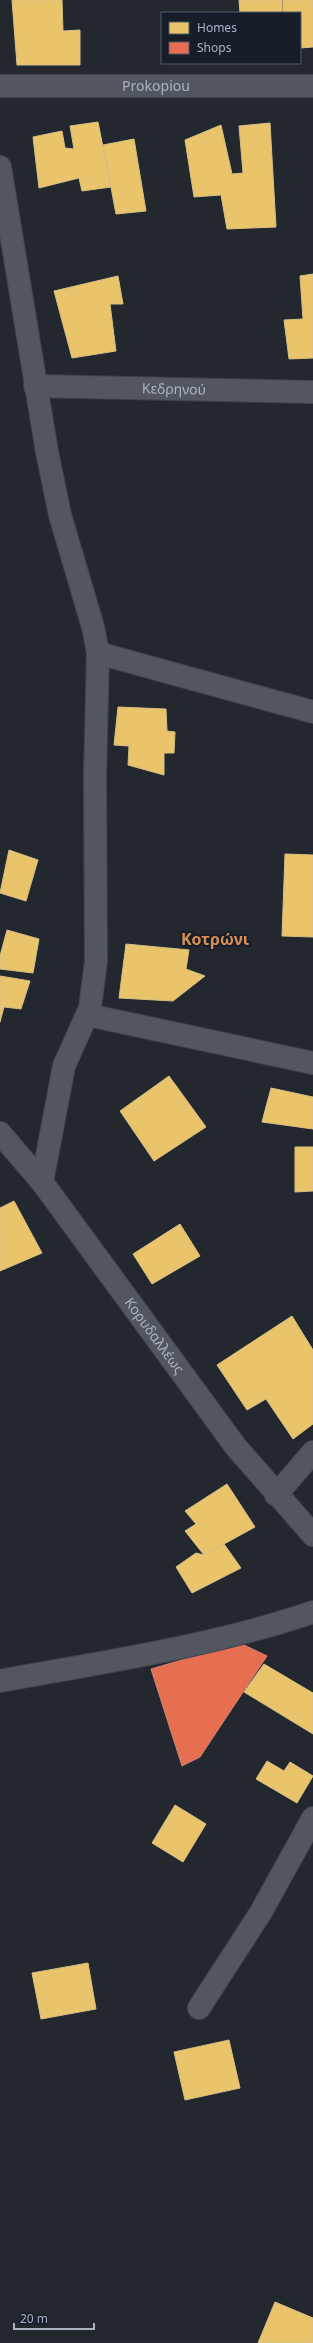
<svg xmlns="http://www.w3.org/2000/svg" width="313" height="2343" font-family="'Noto Sans',sans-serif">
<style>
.homes{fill:#e9c46a;stroke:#d6bf85}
.shops{fill:#e76f51;stroke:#d58374}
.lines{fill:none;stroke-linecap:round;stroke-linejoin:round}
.minor-casing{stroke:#40444a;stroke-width:24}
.minor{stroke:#52575f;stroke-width:22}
.labels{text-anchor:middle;stroke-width:4;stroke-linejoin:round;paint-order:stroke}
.street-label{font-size:14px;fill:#aab3c4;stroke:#171e2a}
.quarter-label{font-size:16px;font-weight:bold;fill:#d78f52;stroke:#171e2a}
</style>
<rect width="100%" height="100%" fill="#23282f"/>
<path class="homes" d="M12 0H62L63 31 80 30V65H17Z
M239 0H282V13H240Z
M283 0H313V47L300 48V13H283Z
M98 122 111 187 82 191 79 178 39 188 33 137 62 131 65 148 74 149 70 126Z
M270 123 276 227 227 229 221 195 194 197 185 140 221 125 232 174 243 173 239 126Z
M134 139 146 211 116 214 103 145Z
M313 274V358L289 359 284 320 303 319 300 276Z
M118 276 123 304H110L116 351 72 358 54 291Z
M118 707 166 709 167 731 175 732 174 753H164V775L128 765 129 746 114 745Z
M9 850 38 860 26 901 0 893Z
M285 854 313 855V937L282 936Z
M7 930 39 939 33 973 0 969V956Z
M126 944 189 950 186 969 205 976 173 1001 119 998Z
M0 976 30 981 21 1009 4 1007 0 1022Z
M169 1076 206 1127 154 1161 120 1111Z
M271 1088 313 1097V1129L262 1122Z
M295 1147H313V1191L295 1192Z
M14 1201 42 1253 0 1271V1208Z
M180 1224 200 1256 152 1284 133 1254Z
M292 1316 313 1350V1424L293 1439 266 1399 247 1410 217 1365Z
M227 1484 255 1527 204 1555 185 1531 196 1524 185 1511Z
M224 1544 241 1568 192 1593 176 1567 196 1553 204 1555Z
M264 1664 313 1693V1734L244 1692Z
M267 1761 284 1771 290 1762 313 1776 297 1803 256 1779Z
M175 1805 206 1824 183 1862 152 1843Z
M88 1963 96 2009 41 2019 32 1973Z
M229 2040 240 2088 185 2100 174 2052Z
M275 2302 313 2318V2343H258Z"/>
<path class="shops" d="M240 1643 267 1656 200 1757 182 1766 151 1669Z"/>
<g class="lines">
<g class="minor-casing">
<g id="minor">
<path id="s1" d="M0 86H313"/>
<path d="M0 167 47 452 60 515 93 627 98 653 95 776 96 961 90 1008 64 1066 42 1182"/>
<path id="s2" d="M35 386 313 392"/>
<path d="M98 653 313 712"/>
<path d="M88 1015 313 1063"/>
<path id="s3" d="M0 1133 42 1182 236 1447 313 1535"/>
<path d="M276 1495 313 1452"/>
<path d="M0 1681C103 1662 214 1646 313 1612"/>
<path d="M199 2008 261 1912 313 1818"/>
</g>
</g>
<use href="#minor" class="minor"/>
</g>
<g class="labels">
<g class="street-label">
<text dy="5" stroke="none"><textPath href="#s1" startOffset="156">Prokopiou</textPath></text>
<text dy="5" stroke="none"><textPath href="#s2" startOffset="139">Κεδρηνού</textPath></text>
<text dy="5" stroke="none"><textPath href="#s3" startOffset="255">Κορυδαλλέως</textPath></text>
</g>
<g class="quarter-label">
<text x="215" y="945">Κοτρώνι</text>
</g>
</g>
<rect x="161" y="12" width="140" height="52" fill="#171e2a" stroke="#525a68"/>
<rect x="169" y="22" width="20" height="12" fill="#e9c46a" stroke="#525a68"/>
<text x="197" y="32" font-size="12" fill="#aab3c4">Homes</text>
<rect x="169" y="42" width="20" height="12" fill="#e76f51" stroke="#525a68"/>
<text x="197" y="52" font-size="12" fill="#aab3c4">Shops</text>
<path d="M14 2323v6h80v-6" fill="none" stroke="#aab3c4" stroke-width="2"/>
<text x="20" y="2323" font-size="12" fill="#aab3c4" stroke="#171e2a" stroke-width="3" paint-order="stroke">20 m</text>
</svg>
